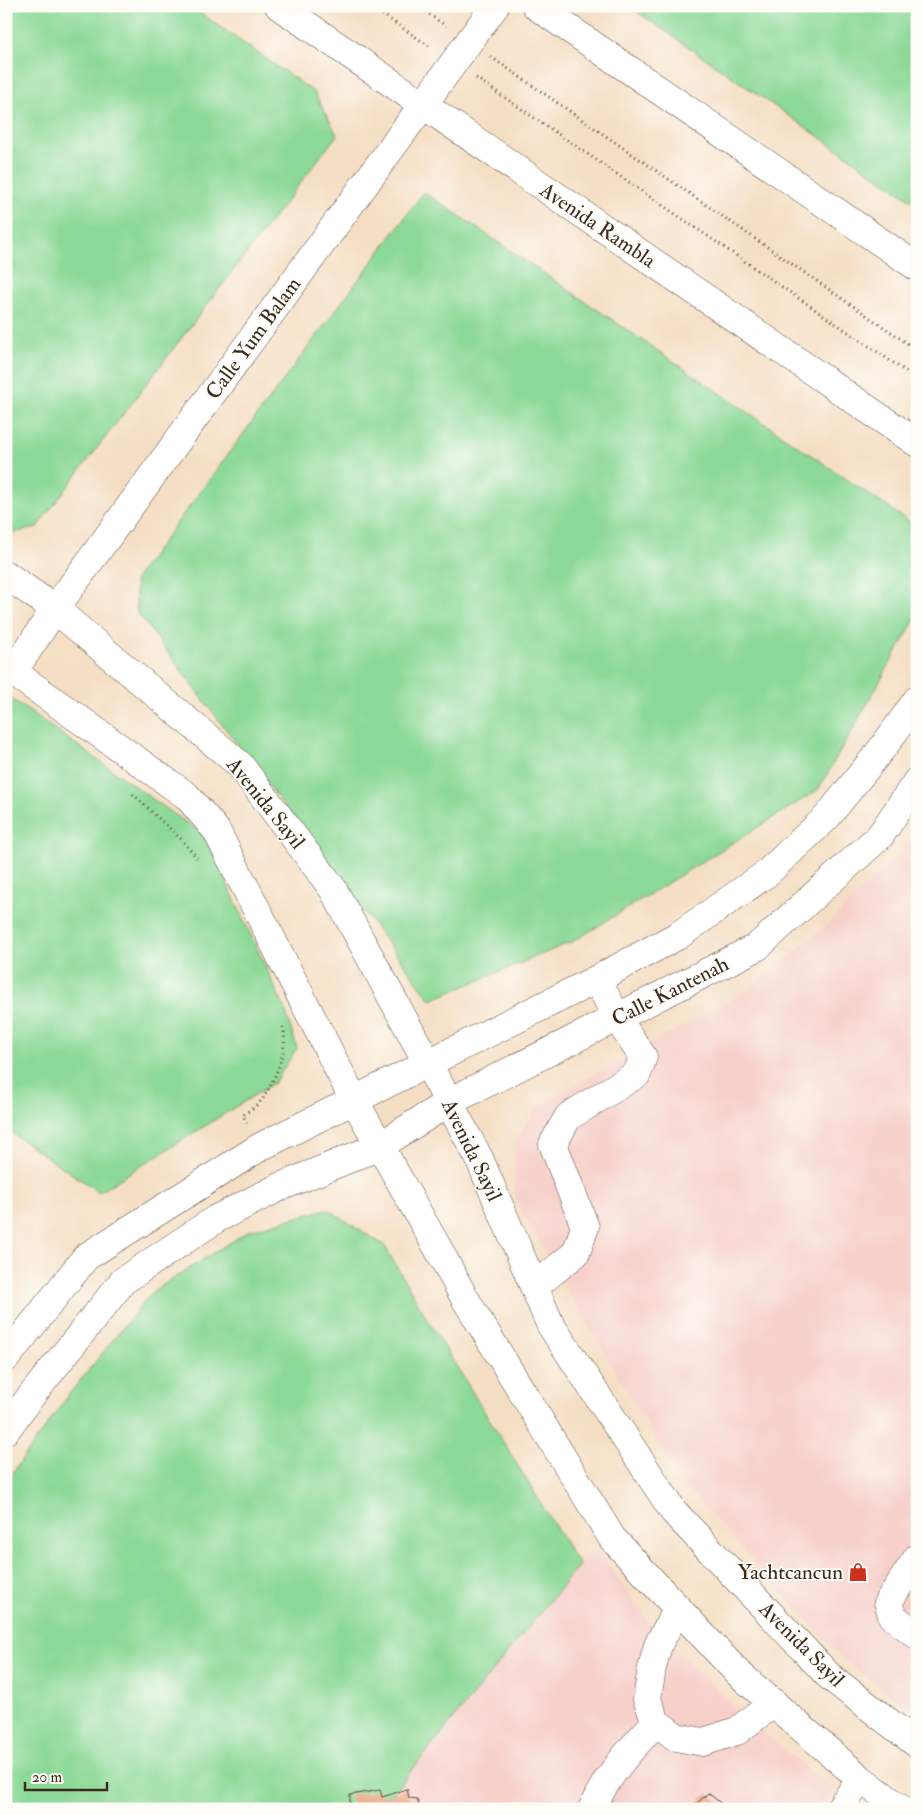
<svg xmlns="http://www.w3.org/2000/svg" width="923" height="1815" font-family="'IM FELL Double Pica',serif">
<style>
.built{fill:#f7d0ca}
.green{fill:#8cd997;stroke:#64825a}
.building{fill:#e9a482}
.lines{fill:none;stroke-linecap:round;stroke-linejoin:round}
.minor-casing{stroke:#574537;stroke-width:29}
.path{stroke:#574537;stroke-width:3;stroke-dasharray:1 4;stroke-linecap:butt}
.minor{stroke:#fff;stroke-width:28}
.labels{text-anchor:middle;stroke-width:4;stroke-linejoin:round;paint-order:stroke}
.street-label{font-size:21px;fill:#3b2a1e;stroke:#fdfcf7}
.poi-label{font-size:21px;fill:#3b2a1e;stroke:#fdfcf7;text-anchor:end}
</style>
<rect width="100%" height="100%" fill="#fdfcf7"/>
<filter id="ink" filterUnits="userSpaceOnUse"><feTurbulence type="fractalNoise" baseFrequency=".02" numOctaves="2"/><feDisplacementMap in="SourceGraphic" scale="10" xChannelSelector="R" yChannelSelector="G"/><feConvolveMatrix kernelMatrix="1 2 1 2 8 2 1 2 1" color-interpolation-filters="sRGB"/></filter>
<filter id="wash" filterUnits="userSpaceOnUse"><feTurbulence type="fractalNoise" baseFrequency=".0096" numOctaves="4" result="noise"/><feDisplacementMap in="SourceGraphic" scale="20" xChannelSelector="R" yChannelSelector="G"/><feGaussianBlur stdDeviation="1.12" result="paint"/><feColorMatrix in="noise" values="0 0 0 0 0 0 0 0 0 0 0 0 0 0 0 0 0 1.4 0 .05"/><feComposite in="paint" operator="in"/></filter>
<g filter="url(#wash)">
<rect width="100%" height="100%" fill="#f5dfc4"/>
<path class="built" d="M917 835V1715L844 1660 681 1482 515 1201V1142L538 1107 581 1082 742 994 828 924Z
M597 1549 657 1633 761 1731 834 1790 821 1809H380L579 1565Z"/>
<path class="green" d="M6 6H190L314 92 337 135 36 528 6 534Z
M629 6H917V204Z
M424 192 917 527V616L818 790 574 941 431 1000 137 612 135 579Z
M6 695 205 836 284 1007 297 1048 274 1083 99 1192 6 1129Z
M327 1209 384 1245 426 1317 579 1565 380 1809H6V1482L70 1393 152 1292 250 1230Z"/>
<g id="blocks">
<path class="building" d="M407 1789 409 1798 417 1799 420 1809H350V1795L380 1790 382 1797Z
M708 1793 728 1809H691Z"/>
</g>
</g>
<g filter="url(#ink)">
<use href="#blocks" fill-opacity="0" stroke="#574537" stroke-width="1"/>
<g class="lines">
<g class="minor-casing">
<path id="minor" d="M279 6 917 443
M536 6 917 267
M6 575 55 609 240 765 333 889 479 1158 550 1324 674 1512 829 1676 917 1744
M6 667 187 796 216 830 354 1100 440 1252 464 1297 612 1538 738 1673 861 1779 901 1809
M13 672 55 609 495 6
M534 1287 576 1253 585 1227 553 1144 568 1117 637 1074 643 1057 617 1018 597 979
M6 1358 86 1257 260 1147 597 979 679 935 766 874 827 817 884 746 917 700
M6 1430 24 1405 123 1281 216 1219 280 1187 380 1146 449 1102 757 947 880 836 917 781
M917 1558 888 1602 892 1616 917 1635
M678 1608 658 1645 652 1668 647 1699 656 1722 676 1737 703 1742 737 1731 774 1703
M592 1809C607 1774 631 1749 656 1722
M839 1809 861 1779"/>
</g>
<path class="path" d="M370 6 432 48
M417 6 446 26
M491 57 917 350
M476 78 917 379
M133 794 183 841 197 858
M247 1123 243 1115C250 1110 260 1104 264 1097 275 1080 289 1047 283 1027"/>
<use href="#minor" class="minor"/>
</g>
</g>
<defs>
<g id="shop-bare" transform="scale(1.5)"><path d="M-5-2.5h2.3a2.7 3.5 0 0 1 5.4 0H5L5.5 6h-11ZM-1.5-2.5h3a1.5 2.3 0 0 0-3 0Z" fill="#c8321e" stroke="#fdfcf7" stroke-width="2.5" paint-order="stroke"/></g>
</defs>
<g fill-rule="evenodd">
<use href="#shop-bare" x="858" y="1572"/>
</g>
<g class="labels">
<g class="street-label">
<text transform="translate(598 225) rotate(34)" y="7">Avenida Rambla</text>
<text transform="translate(253 338) rotate(-54)" y="7">Calle Yum Balam</text>
<text transform="translate(266 803) rotate(51)" y="7">Avenida Sayil</text>
<text transform="translate(670 991) rotate(-27)" y="7">Calle Kantenah</text>
<text transform="translate(472 1150) rotate(64)" y="7">Avenida Sayil</text>
<text transform="translate(802 1644) rotate(45)" y="7">Avenida Sayil</text>
</g>
<g class="poi-label">
<text x="843" y="1579">Yachtcancun</text>
</g>
</g>
<rect width="923" height="1815" fill="none" stroke="#fdfcf7" stroke-width="25"/>
<path d="M25 1782v8h82v-8" fill="none" stroke="#3b2a1e" stroke-width="2.5"/>
<text x="32" y="1782" font-size="15" fill="#3b2a1e" stroke="#fdfcf7" stroke-width="4" paint-order="stroke">20 m</text>
</svg>
